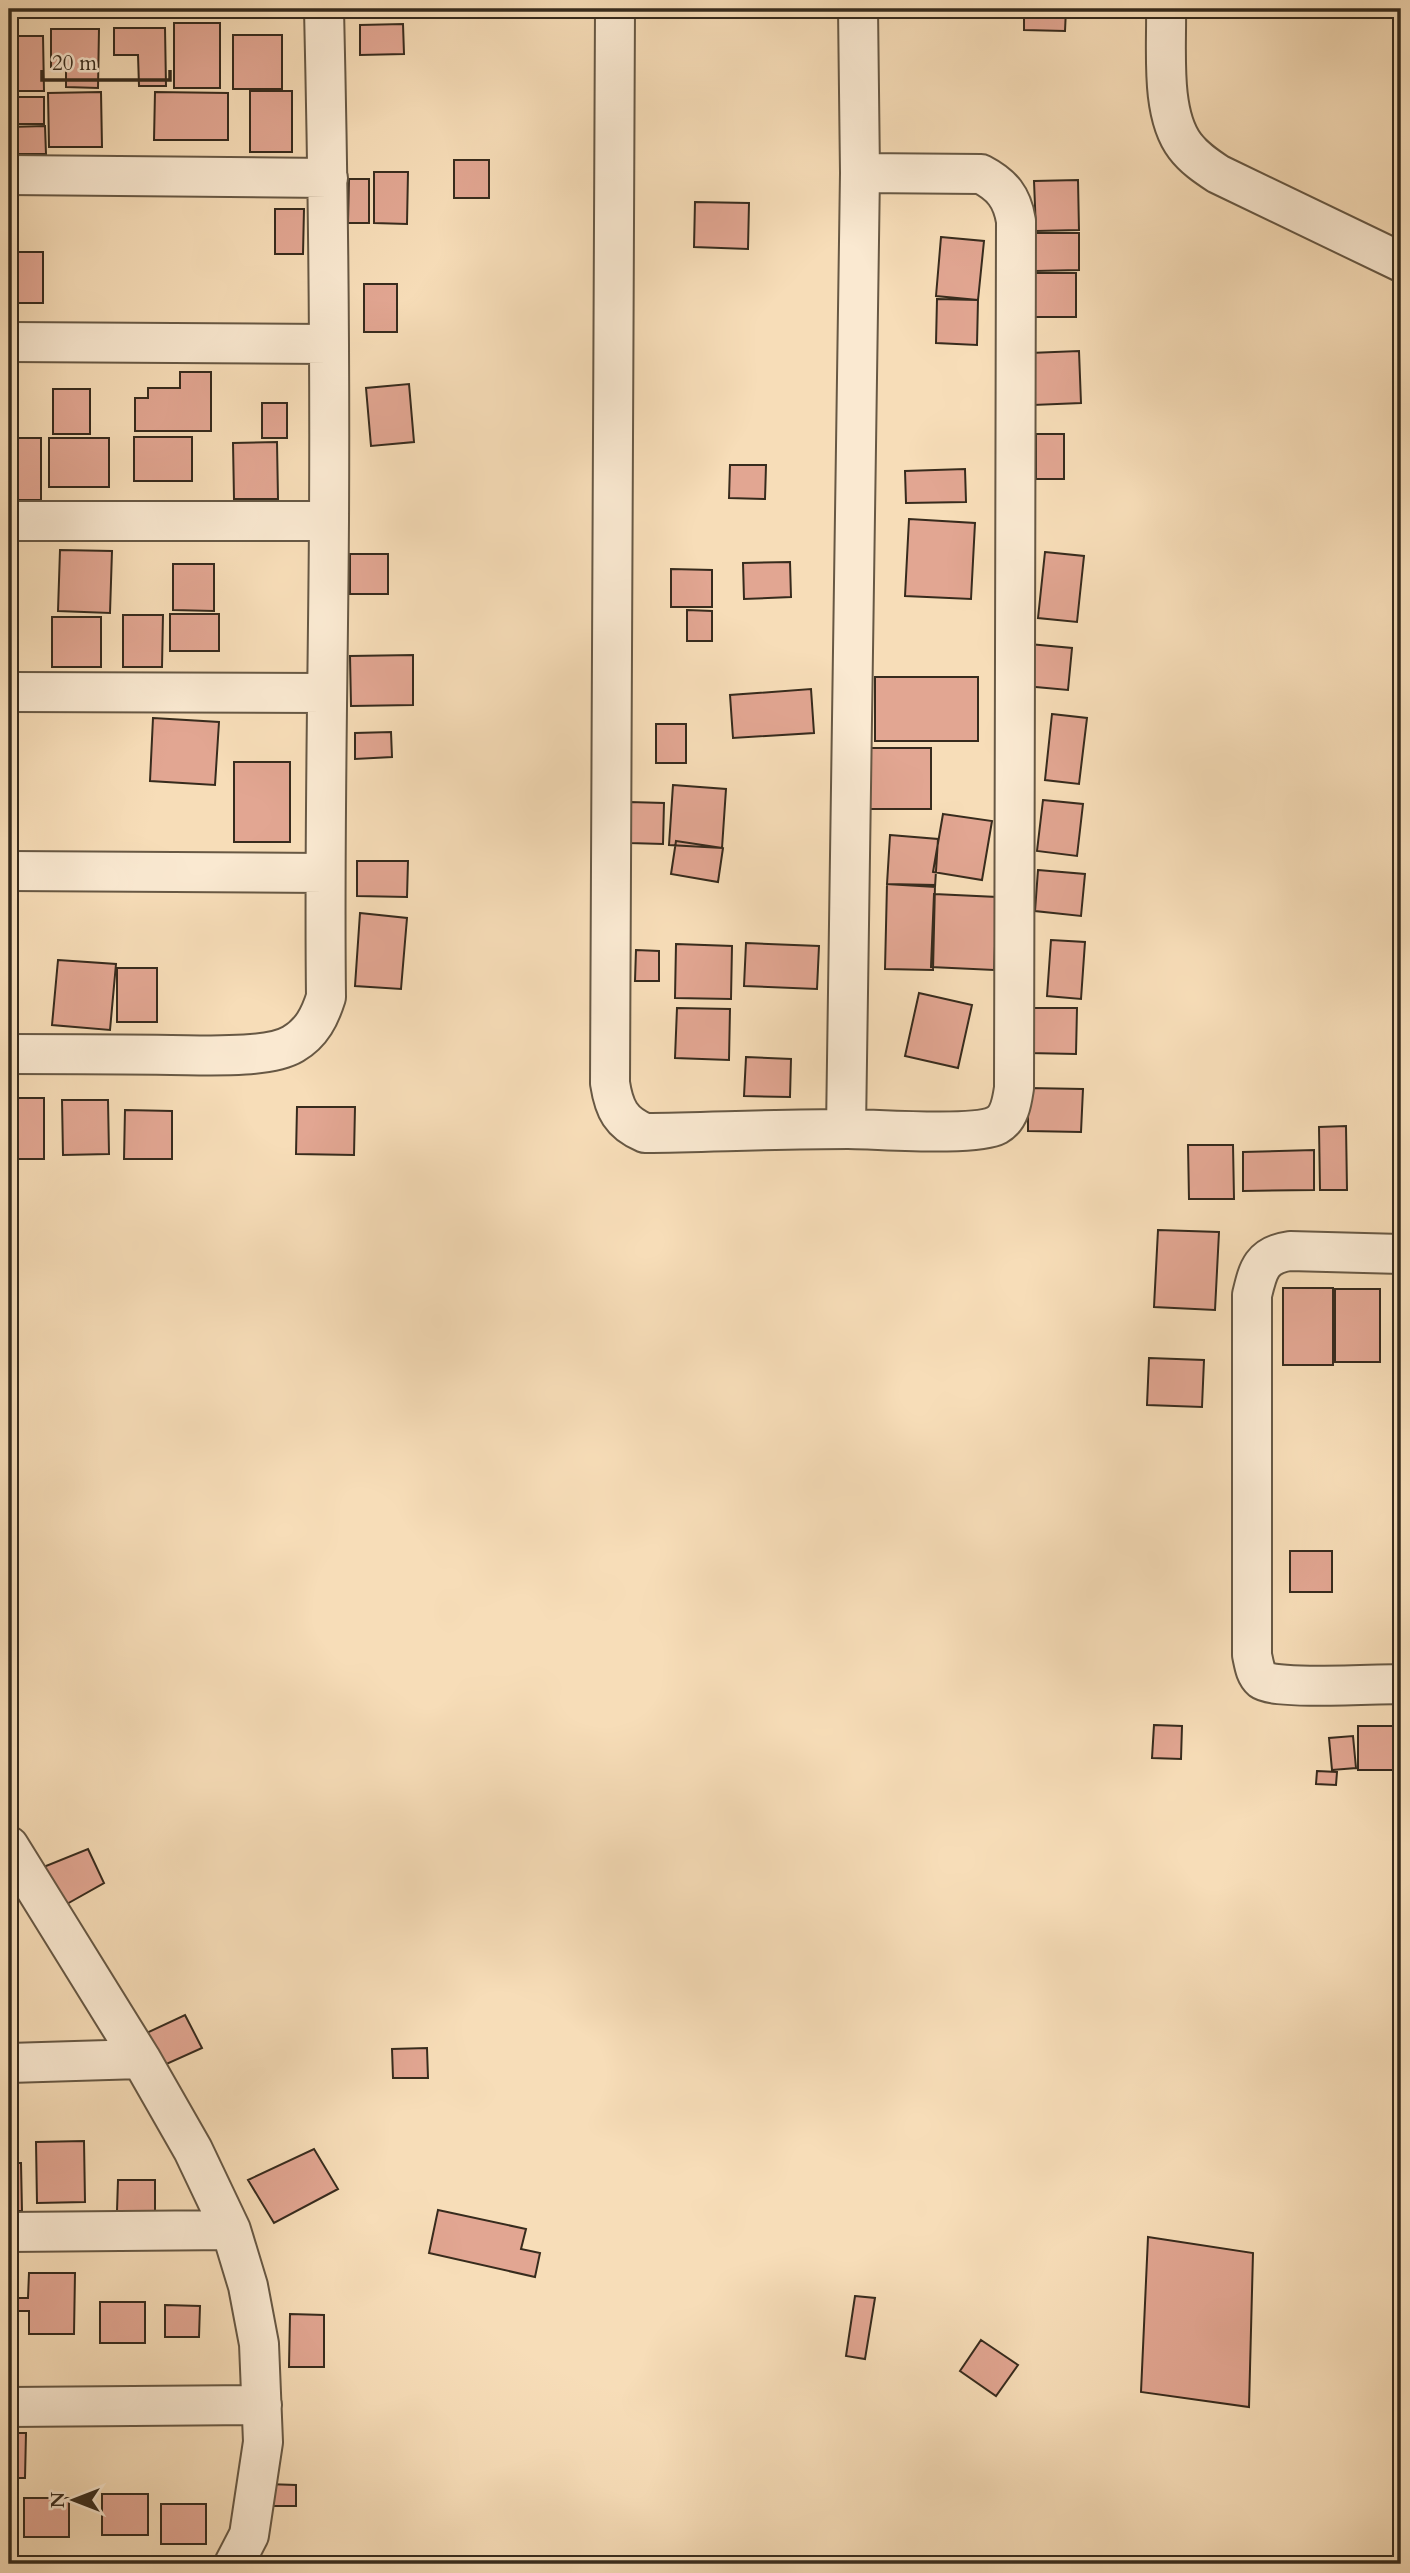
<svg xmlns="http://www.w3.org/2000/svg" width="1410" height="2573" font-family="Cardo,serif">
<style>
.building{fill:#e2a692;stroke:#372b1d;stroke-width:2}
.lines{fill:none;stroke-linecap:round;stroke-linejoin:round}
.minor-casing{stroke:#675844;stroke-width:42}
.minor{stroke:#fae9d1;stroke-width:38}
</style>
<rect width="100%" height="100%" fill="#f7ddb8"/>
<filter id="stains"><feTurbulence type="fractalNoise" baseFrequency=".00286" numOctaves="4"/><feColorMatrix values="0 0 0 0 .2 0 0 0 0 .09 0 0 0 0 .02 0 0 0 .5 -.17"/></filter>
<radialGradient id="worn" r=".72"><stop offset=".6" stop-color="#630" stop-opacity="0"/><stop offset="1" stop-color="#630" stop-opacity=".3"/></radialGradient>
<path class="building" d="M352 9H405V17H352Z
M1024 9H1066L1065 31 1024 30Z
M174 23H220V88H174Z
M403 24 404 54 360 55V25Z
M114 28H165L166 86H139L138 55H114Z
M51 29H99L98 88 66 87V67H51Z
M233 35H282V89H233Z
M9 36H43L44 91H9Z
M250 91H292V152H250Z
M101 92 102 147H49L48 93Z
M155 92 228 93V140H154Z
M9 97H44V124H9Z
M45 126 46 154H9V127Z
M454 160H489V198H454Z
M374 172H408L407 224 374 223Z
M349 179H369V223H348Z
M1078 180 1079 230 1036 231 1034 181Z
M695 202 749 203 748 249 694 247Z
M275 209H304L303 254H275Z
M1035 233H1079V270L1035 271Z
M941 237 984 241 978 300 936 296Z
M9 252H43V303H9Z
M1027 273H1076V317H1027Z
M364 284H397V332H364Z
M937 299 978 300 977 345 936 343Z
M1079 351 1081 403 1033 405 1030 353Z
M180 372H211V431H135V398H148V388H180Z
M409 384 414 442 371 446 366 388Z
M53 389H90V434H53Z
M262 403H287V438H262Z
M1036 434H1064V479H1036Z
M134 437H192V481H134Z
M9 438H41V500H9Z
M49 438H109V487H49Z
M277 442 278 499H234L233 443Z
M730 465H766L765 499 729 498Z
M965 469 966 502 906 503 905 471Z
M909 519 975 523 971 599 905 596Z
M60 550 112 551 110 613 58 611Z
M1045 552 1084 556 1077 622 1038 618Z
M350 554H388V594H350Z
M790 562 791 597 744 599 743 563Z
M173 564H214V611L173 610Z
M671 569 712 570V607H671Z
M687 610 712 611V641H687Z
M170 614H219V651H170Z
M123 615H163L162 667H123Z
M52 617H101V667H52Z
M1029 644 1072 648 1068 690 1025 686Z
M413 655V705L351 706 350 656Z
M875 677H978V741H875Z
M811 689 814 733 733 738 730 695Z
M1052 714 1087 718 1079 784 1045 780Z
M153 718 219 722 215 785 150 781Z
M656 724H686V763H656Z
M391 732 392 757 355 759V733Z
M868 748H931V809H868Z
M234 762H290V842H234Z
M673 785 726 789 722 848 669 845Z
M1043 800 1083 804 1077 856 1037 851Z
M629 802 664 803 663 844 629 843Z
M943 814 992 821 982 880 933 872Z
M890 835 938 839 935 887 887 884Z
M676 841 723 848 718 882 671 874Z
M357 861H408L407 897 357 896Z
M1038 870 1085 874 1081 916 1035 911Z
M887 884 935 885 933 970 885 969Z
M934 894 997 897 994 970 931 967Z
M360 913 407 918 401 989 355 986Z
M1051 940 1085 942 1081 999 1047 996Z
M746 943 819 946 817 989 744 986Z
M676 944 732 946 731 999 675 998Z
M636 950 659 951V981H635Z
M58 960 116 964 110 1030 52 1025Z
M117 968H157V1022H117Z
M919 993 972 1005 958 1068 905 1056Z
M677 1008 730 1009 729 1060 675 1058Z
M1028 1008H1077L1076 1054 1028 1053Z
M746 1057 791 1059 790 1097 744 1096Z
M1028 1088 1083 1089 1081 1132 1028 1131Z
M9 1098H44V1159H9Z
M62 1100H108L109 1154 63 1155Z
M297 1107H355L354 1155 296 1154Z
M125 1110 172 1111V1159H124Z
M1346 1126 1347 1190H1320L1319 1127Z
M1188 1145H1233L1234 1199H1189Z
M1314 1150V1190L1243 1191V1152Z
M1393 1164H1401V1237H1393Z
M1158 1230 1219 1232 1215 1310 1154 1307Z
M1283 1288H1333V1365H1283Z
M1335 1289H1380V1362H1335Z
M1149 1358 1204 1360 1202 1407 1147 1405Z
M1290 1551H1332V1592H1290Z
M1154 1725 1182 1726 1181 1759 1152 1758Z
M1358 1726H1401V1770H1358Z
M1353 1736 1356 1768 1332 1770 1329 1738Z
M1317 1771 1337 1772 1336 1785 1316 1784Z
M88 1849 104 1883 65 1905 41 1868Z
M185 2015 202 2048 151 2071 138 2037Z
M427 2048 428 2078H393L392 2049Z
M84 2141 85 2202 37 2203 36 2142Z
M314 2149 338 2189 274 2223 248 2180Z
M9 2163H21L22 2211H9Z
M118 2180H155V2211H117Z
M438 2210 526 2229 521 2249 540 2253 535 2277 429 2253Z
M1148 2237 1253 2253 1249 2407 1141 2392Z
M9 2268H12V2323H9Z
M29 2273H75L74 2334H29V2311H17V2298H28Z
M855 2296 875 2298 865 2359 846 2356Z
M100 2302H145V2343H100Z
M165 2305 200 2306 199 2337H165Z
M290 2314 324 2315V2367H289Z
M9 2336H14V2377H9Z
M981 2340 1018 2365 996 2396 960 2371Z
M9 2433H26L25 2478H9Z
M266 2484 296 2485V2506H266Z
M9 2487H14L13 2546H9Z
M102 2494H148V2535H102Z
M24 2498H69V2537H24Z
M161 2504H206V2544H161Z"/>
<g class="lines">
<g class="minor-casing">
<path id="minor" d="M615 9 610 1083C614 1109 621 1123 645 1133 713 1132 780 1129 848 1129 878 1129 975 1137 997 1125 1010 1118 1012 1101 1014 1088L1016 221C1012 197 1002 185 981 174L860 173
M1166 9C1167 49 1160 113 1185 146 1194 158 1206 166 1218 174L1401 262
M9 175 328 178
M9 342 328 344
M9 521H329
M9 692 326 693
M9 871 324 873
M9 1054C63 1054 117 1054 171 1055 201 1055 268 1059 293 1044 312 1033 320 1016 326 997 324 838 328 680 329 521 330 351 328 180 324 9
M846 1129 860 173 858 9
M1401 1254 1290 1251C1261 1255 1258 1270 1252 1295V1655C1254 1664 1255 1674 1262 1680 1275 1690 1379 1684 1401 1684
M9 1846 141 2059 193 2150 231 2230 248 2286 259 2344 263 2442 249 2535 234 2564
M9 2063 141 2059
M9 2232 231 2230
M9 2407 262 2405"/>
</g>
<use href="#minor" class="minor"/>
</g>
<rect width="1410" height="2573" fill="none" stroke="#f7ddb8" stroke-width="35"/>
<rect x="10" y="10" width="1389" height="2552" fill="none" stroke="#372b1d" stroke-width="3.5"/>
<rect x="18" y="18" width="1375" height="2538" fill="none" stroke="#372b1d" stroke-width="2"/>
<g transform="translate(74 2500) rotate(270)" stroke="#fae9d1" stroke-width="5" paint-order="stroke">
<path d="M0-5L12 26L0 18L-12 26Z" fill="#372b1d"/>
<text y="-10" font-size="19" font-weight="bold" text-anchor="middle" fill="#372b1d">N</text>
</g>
<path d="M42 70v10h128v-10" fill="none" stroke="#372b1d" stroke-width="3.5"/>
<text x="52" y="70" font-size="21" fill="#372b1d" stroke="#fae9d1" stroke-width="5" paint-order="stroke">20 m</text>
<rect width="100%" height="100%" filter="url(#stains)"/>
<rect width="100%" height="100%" fill="url(#worn)"/>
</svg>
